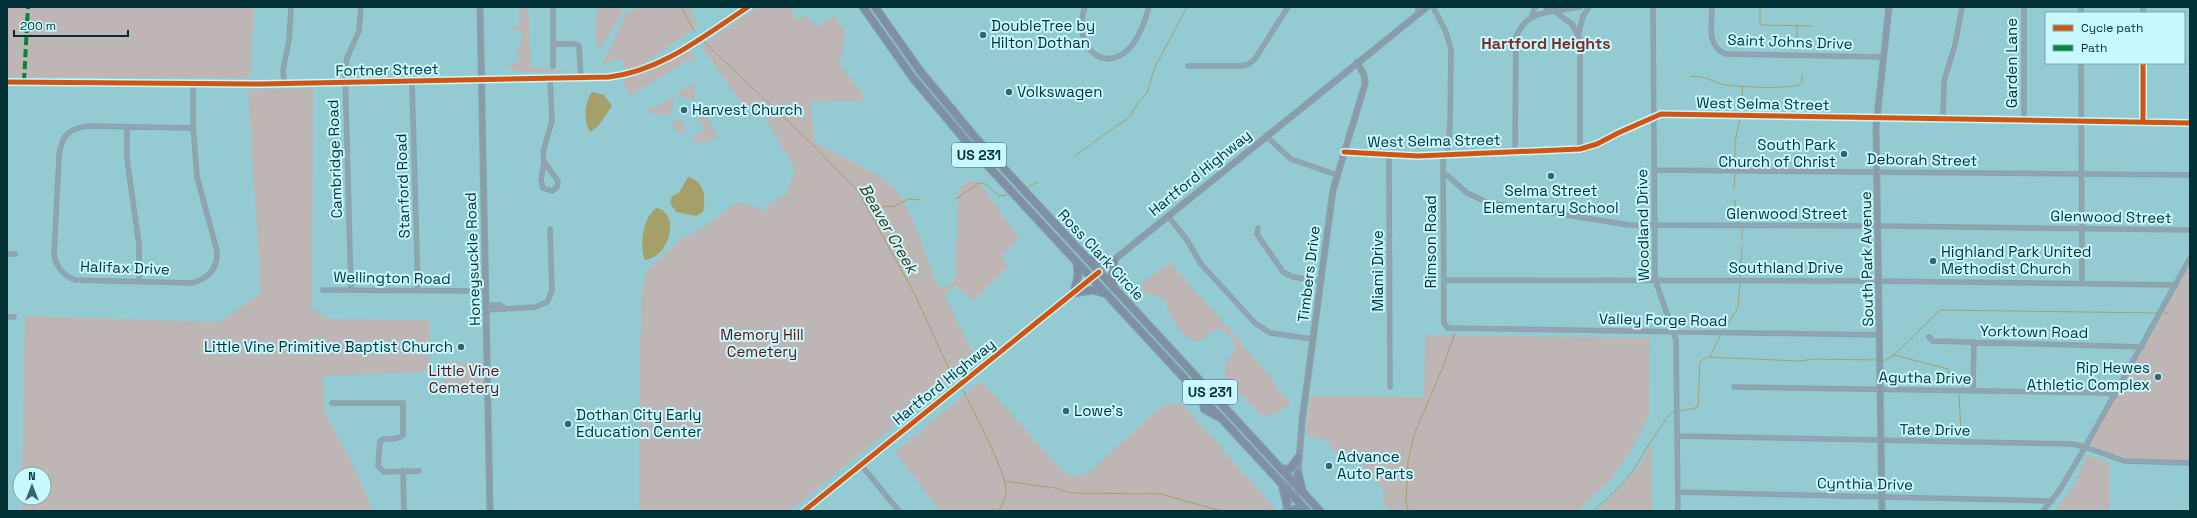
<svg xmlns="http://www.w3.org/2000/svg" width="2197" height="518" font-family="'Space Grotesk',sans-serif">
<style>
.green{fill:#bdb6b5}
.water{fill:#a5a069}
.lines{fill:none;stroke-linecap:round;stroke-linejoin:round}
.stream{stroke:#a5a069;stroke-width:1}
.street-casing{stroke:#7ba9af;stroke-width:5.5}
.secondary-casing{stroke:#7ba9af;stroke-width:7}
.primary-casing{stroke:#7ba9af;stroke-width:8}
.highway-casing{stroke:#7ba9af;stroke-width:9}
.street{stroke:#95a2b2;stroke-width:3.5}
.secondary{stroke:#8c9aac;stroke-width:5}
.primary{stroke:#8594a8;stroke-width:6}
.highway{stroke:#808fa4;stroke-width:7}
.quiet{stroke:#00873e;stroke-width:4;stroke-dasharray:8 4;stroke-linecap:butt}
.cycleway-casing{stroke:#c9f8ff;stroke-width:8}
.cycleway{stroke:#d15510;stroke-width:5}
.poi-dot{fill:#34666d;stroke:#c9f8ff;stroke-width:1.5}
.labels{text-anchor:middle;stroke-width:4;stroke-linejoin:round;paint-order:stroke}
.shield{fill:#c9f8ff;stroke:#3c6c72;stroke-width:1}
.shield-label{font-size:14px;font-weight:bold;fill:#003036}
.poi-label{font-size:15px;fill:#003036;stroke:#c9f8ff;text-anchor:start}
.street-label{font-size:15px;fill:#003036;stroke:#c9f8ff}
.park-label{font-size:15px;fill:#5d110e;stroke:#c9f8ff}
.neighbourhood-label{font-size:16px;font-weight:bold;fill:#77312a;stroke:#c9f8ff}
.water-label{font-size:16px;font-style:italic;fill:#433612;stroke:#c9f8ff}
</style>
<rect width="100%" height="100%" fill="#94cbd3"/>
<path class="green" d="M7 7H254L250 78 7 77Z
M519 7H528L531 67 564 70V72H517L510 67 509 63H516L519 59 517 49 522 42 521 31 514 32 512 28 519 27Z
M594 7H622L621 15 599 50 595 35 597 12Z
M639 7H689L698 26 639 67 623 70V60H616L603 65V63L626 14Z
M758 7H790L798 20 806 15 816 27 834 16 845 31 842 57 838 63 863 94V101L810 102 815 143C842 157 872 168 895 189 911 205 927 262 937 285L946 288 955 281 959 188 968 181H978L1019 238 1004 254V261L1009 266 973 301 955 285 945 296 968 344 976 355 921 404 790 511H639L640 333H642L641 297 646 272 680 239 697 232 738 202 768 211V204L786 195 795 169 766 119 745 108 701 46Z
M686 51 691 52 695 61 692 62 690 59 633 94 634 98H632L623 83 625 78 651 70Z
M695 82 696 88 693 90 686 88 693 91 697 98 693 100 679 96 677 93Z
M313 88 312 308 327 319 430 320V364L423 372 322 376 325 412 353 465 373 511H21L22 498H44V474H22L25 316 220 322 261 293 248 90Z
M674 96 675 98 672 102 673 104 668 118 664 114 655 115 648 110 649 106 652 109Z
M706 115 718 136 707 143 695 142 693 137 705 129 700 121 694 123 698 120 697 117Z
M670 120 672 121 675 120 684 122 683 124 687 131 684 133 676 131Z
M1170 262 1270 376 1279 391 1290 401 1289 406 1273 414 1261 416 1225 377C1223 365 1228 359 1235 350 1234 341 1227 330 1217 329L1198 342C1186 340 1175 323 1169 313 1167 309 1166 302 1162 299 1155 292 1142 297 1141 284Z
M2190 262V460C2172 459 2097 462 2090 442Z
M1425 335 1650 338 1649 415 1632 449 1611 479 1578 511H1393L1384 506 1383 489 1357 460 1346 467 1326 439 1309 437 1306 429 1310 396 1424 397Z
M443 362H483L484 395H444Z
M981 381 1064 472 1076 477 1089 473 1161 406 1181 403 1277 511H940L895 452Z
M1651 446V511H1598L1639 467Z
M2087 455 2110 463V511H2055L2074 485Z"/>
<path class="water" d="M592 92 604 95 612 106 598 126 590 132C583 121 585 101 592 92Z
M688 177C705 181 706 198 703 212L696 216 676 212 670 203 672 196 679 193Z
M657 208C682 215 668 258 645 260 639 247 643 215 657 208Z"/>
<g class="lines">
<path class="stream" d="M681 7 695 32
M1760 7V23L1761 25 1812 26
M704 42 812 144 858 191 915 295 954 380
M1797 52V26
M1690 77C1701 73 1714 83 1725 85 1746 87 1780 89 1799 85L1802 83V75
M1740 112 1743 86
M1075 156 1119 124 1125 121 1131 115 1137 104 1147 93 1155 67 1187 7
M1735 167V142L1740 119
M1029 186 1038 182
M1734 188 1735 174
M956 199 979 183 986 184 999 196 1007 195
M1735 200V214L1739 223
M871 212 885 206 893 207 908 199 920 200
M1742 240V229
M1740 277 1742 246
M2164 314 2168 312
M1724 330 1738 308 1740 283
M1894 355 1948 369 1954 385
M1710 357 1720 336
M1884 361 1894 355 1940 310 2156 313
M963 390C972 409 1008 475 1006 492 1006 496 1002 508 998 511
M1959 394 1961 434
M1680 411 1695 408 1698 406 1700 362 1707 357 1799 361 1814 359 1876 360
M1004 481 1055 488 1070 493 1161 494 1221 511
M1408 511 1406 500 1408 461 1414 435 1443 367 1455 333
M1593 511C1608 498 1625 483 1636 466 1641 457 1667 414 1674 411"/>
<g class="street-casing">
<path id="street" d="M1085 7C1070 45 1106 79 1133 44 1141 33 1145 20 1149 7
M1418 7V13
M1433 7 1446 32 1451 49 1450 126 1447 155
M1546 7 1554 11 1580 7
M1653 7 1655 279 1676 340 1678 511
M1712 7C1712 24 1706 47 1726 54L1882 57
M2024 7V120
M2143 7V13
M2081 13V7
M1532 16 1535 7
M1578 35 1583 16 1589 7
M553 44H575L579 46 581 78
M2081 63 2082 283
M2143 63V122
M553 66V7
M1188 66H1242L1249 64 1255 59 1288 7
M412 82 418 291
M193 84V125L197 177 217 251C218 269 208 279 191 283L75 280C63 275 57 268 54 255L59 157C61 137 67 129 88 126L193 128
M284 84 283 70 289 40 291 7
M1943 118 1944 81 1955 45 1962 7
M127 127V159L139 245V281
M1266 136 1291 159 1337 175
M1515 151 1516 37C1524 18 1535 14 1554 11L1572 24 1580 40V149
M1389 155 1390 387
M1443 155 1444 323 1448 328 1880 335
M544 162 558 181 557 187 552 191 543 188 541 180 544 162 543 152 552 121 550 79
M1654 170 2190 175
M1443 174 1447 175 1467 193 1486 202 1629 225 1883 226 2190 230
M1168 216 1187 240 1201 264 1255 323 1270 333 1313 339
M1258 228 1257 234 1283 272 1293 277 1320 281
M7 254H15
M1444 280 1875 281 2176 285
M323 290 486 291
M351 290 345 69 347 58 359 31 361 7
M486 305H500L505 308
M486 310 536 307 547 302 552 291 550 229
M7 317H14
M1929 337 1933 341 2142 347
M1734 387 2108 393 2115 396
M1973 391 1974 342
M332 403H403V435C396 442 387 436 380 441L378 466 384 472 419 471
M1677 436 2072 444 2085 447 2124 461 2190 463
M861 465 899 511
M403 471 404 511
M1678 492 2052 501
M2043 511 2059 491 2083 451 2190 258"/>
</g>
<g class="secondary-casing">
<path id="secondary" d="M480 7 490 511
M7 82 261 84 609 77C662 71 705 35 748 7
M1344 152 1418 156 1580 149 1597 144 1618 133 1661 114 2190 123
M1099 272 1427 7
M1282 484 1289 485 1293 482 1298 473 1302 421 1333 190 1365 84 1364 75 1357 62
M1285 511 1292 494 1302 492
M1882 511 1876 127 1889 7"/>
</g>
<g class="primary-casing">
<path id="primary" d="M804 511 1099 272"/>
</g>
<g class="highway-casing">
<path id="highway" d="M863 7 913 78 976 153 1307 511
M875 7 920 71 974 136 1320 511
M1087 259 1098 261H1114L1112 275 1114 288
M1077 262 1078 275 1074 293 1092 290 1104 293
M1210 400 1204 405V409L1217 416
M1281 469H1290L1298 458
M1298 473 1302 490
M1283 488 1287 505
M1291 511 1295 509 1306 510"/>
</g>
<use href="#street" class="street"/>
<use href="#secondary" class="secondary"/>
<use href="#primary" class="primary"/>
<use href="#highway" class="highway"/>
<path class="quiet" d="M24 81 28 7"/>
<g class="cycleway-casing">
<path id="cycleway" d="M2143 63V122
M7 82 261 84 609 77C662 71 705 35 748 7
M1344 152 1418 156 1580 149 1597 144 1618 133 1661 114 2190 123
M804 511 1099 272"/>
</g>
<use href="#cycleway" class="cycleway"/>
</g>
<g class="poi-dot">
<circle cx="983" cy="35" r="4"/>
<circle cx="1009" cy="92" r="4"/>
<circle cx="684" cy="110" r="4"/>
<circle cx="1844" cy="154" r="4"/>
<circle cx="1551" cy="176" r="4"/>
<circle cx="1933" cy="261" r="4"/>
<circle cx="461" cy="347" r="4"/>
<circle cx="2158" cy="377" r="4"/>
<circle cx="1066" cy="411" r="4"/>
<circle cx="568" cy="424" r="4"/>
<circle cx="1329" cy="466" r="4"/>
</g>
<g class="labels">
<g class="shield">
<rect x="952" y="143" width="54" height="24" rx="3"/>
<rect x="1183" y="380" width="54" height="24" rx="3"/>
</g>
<g class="shield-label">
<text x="979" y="160">US 231</text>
<text x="1210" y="397">US 231</text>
</g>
<g class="poi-label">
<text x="991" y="31">DoubleTree by<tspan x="991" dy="17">Hilton Dothan</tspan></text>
<text x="1017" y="97">Volkswagen</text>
<text x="692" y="115">Harvest Church</text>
<text x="1836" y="150" text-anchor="end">South Park<tspan x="1836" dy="17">Church of Christ</tspan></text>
<text x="1551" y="196" text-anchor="middle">Selma Street<tspan x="1551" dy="17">Elementary School</tspan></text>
<text x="1941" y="257">Highland Park United<tspan x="1941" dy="17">Methodist Church</tspan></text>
<text x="453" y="352" text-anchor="end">Little Vine Primitive Baptist Church</text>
<text x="2150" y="373" text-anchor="end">Rip Hewes<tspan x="2150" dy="17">Athletic Complex</tspan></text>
<text x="1074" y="416">Lowe's</text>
<text x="576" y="420">Dothan City Early<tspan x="576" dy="17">Education Center</tspan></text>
<text x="1337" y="462">Advance<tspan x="1337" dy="17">Auto Parts</tspan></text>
</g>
<g class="street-label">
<text transform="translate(1790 42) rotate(2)" y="5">Saint Johns Drive</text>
<text transform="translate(2012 63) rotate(-90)" y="5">Garden Lane</text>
<text transform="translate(387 70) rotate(-1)" y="5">Fortner Street</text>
<text transform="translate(1763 104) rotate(1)" y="5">West Selma Street</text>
<text transform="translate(1434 141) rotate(-1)" y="5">West Selma Street</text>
<text transform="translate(335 159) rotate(-92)" y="5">Cambridge Road</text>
<text transform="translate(1922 160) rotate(1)" y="5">Deborah Street</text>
<text transform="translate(1200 173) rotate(-39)" y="5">Hartford Highway</text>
<text transform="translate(403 186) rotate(-92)" y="5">Stanford Road</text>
<text x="1787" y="219">Glenwood Street</text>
<text transform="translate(2111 217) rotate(1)" y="5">Glenwood Street</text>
<text transform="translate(1643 225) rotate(-91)" y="5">Woodland Drive</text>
<text transform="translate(1431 242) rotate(-90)" y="5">Rimson Road</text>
<text transform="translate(1101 255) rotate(47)" y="5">Ross Clark Circle</text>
<text transform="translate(473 259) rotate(-92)" y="5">Honeysuckle Road</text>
<text transform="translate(1867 259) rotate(-91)" y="5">South Park Avenue</text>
<text transform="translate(125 268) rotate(2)" y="5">Halifax Drive</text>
<text x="1786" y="273">Southland Drive</text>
<text transform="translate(1378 271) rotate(-90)" y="5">Miami Drive</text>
<text transform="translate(1309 274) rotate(-83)" y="5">Timbers Drive</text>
<text transform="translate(392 278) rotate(1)" y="5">Wellington Road</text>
<text transform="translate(1663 320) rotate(1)" y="5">Valley Forge Road</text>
<text transform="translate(2034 332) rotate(1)" y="5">Yorktown Road</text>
<text transform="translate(1925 378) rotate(1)" y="5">Agutha Drive</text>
<text transform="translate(944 382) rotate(-39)" y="5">Hartford Highway</text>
<text transform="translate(1935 430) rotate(1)" y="5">Tate Drive</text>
<text transform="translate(1865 484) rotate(1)" y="5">Cynthia Drive</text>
</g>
<g class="park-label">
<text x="762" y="340">Memory Hill<tspan x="762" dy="17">Cemetery</tspan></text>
<text x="464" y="376">Little Vine<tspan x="464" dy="17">Cemetery</tspan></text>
</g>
<g class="neighbourhood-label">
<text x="1546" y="49">Hartford Heights</text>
</g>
<g class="water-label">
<text transform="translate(889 228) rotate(60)" y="6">Beaver Creek</text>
</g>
</g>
<rect width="2197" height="518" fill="none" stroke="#003036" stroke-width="16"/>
<rect x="2045" y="12" width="140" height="52" fill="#c9f8ff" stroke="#79a8af"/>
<rect x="2053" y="25" width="20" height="6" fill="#d15510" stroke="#79a8af"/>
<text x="2081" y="32" font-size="12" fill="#003036">Cycle path</text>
<rect x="2053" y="45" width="20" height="6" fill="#00873e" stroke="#79a8af"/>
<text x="2081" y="52" font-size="12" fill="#003036">Path</text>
<g transform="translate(32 486)"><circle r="19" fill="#c9f8ff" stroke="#79a8af"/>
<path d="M0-3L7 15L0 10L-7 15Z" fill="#34666d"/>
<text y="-6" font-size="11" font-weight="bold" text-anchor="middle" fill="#003036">N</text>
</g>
<path d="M14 30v6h114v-6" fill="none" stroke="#003036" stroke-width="2"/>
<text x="20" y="30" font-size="12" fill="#003036" stroke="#c9f8ff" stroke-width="3" paint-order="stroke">200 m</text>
</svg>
